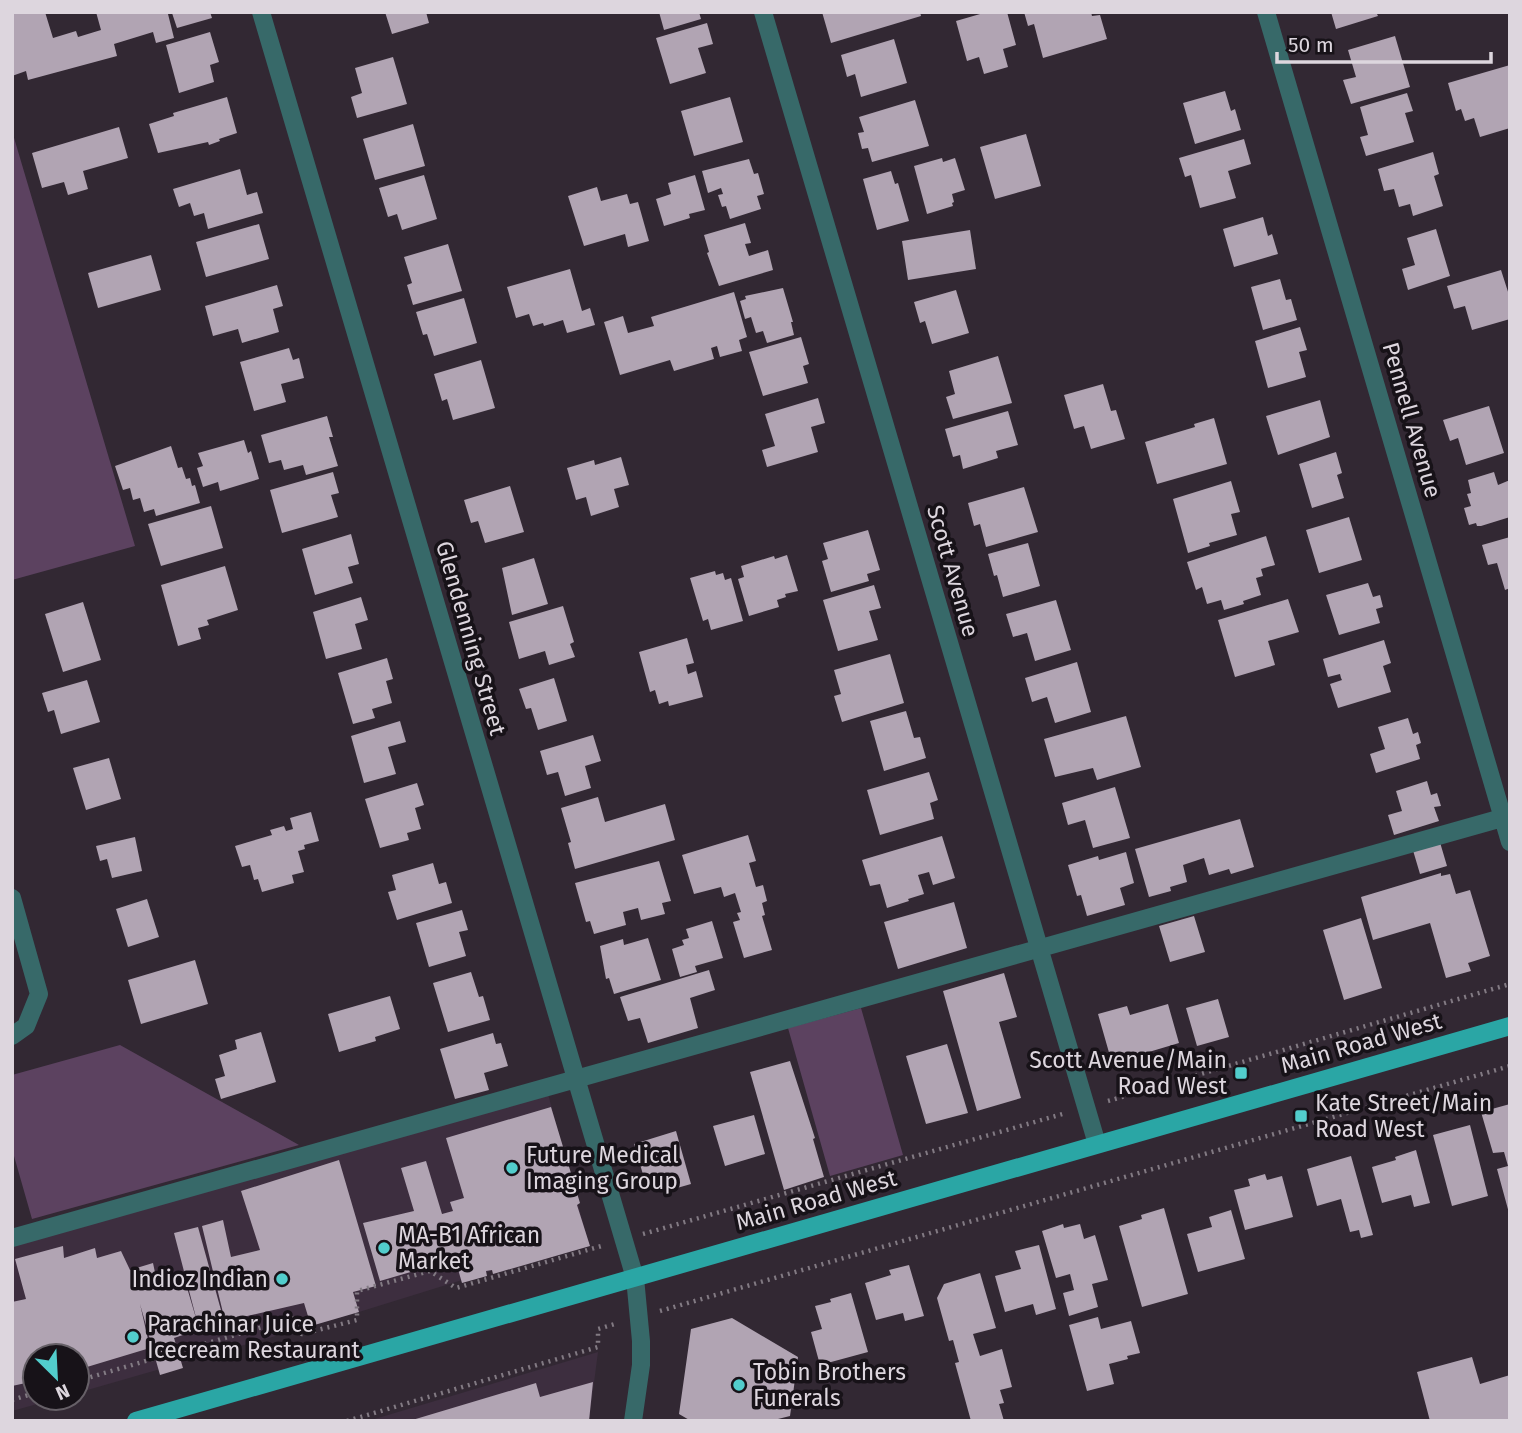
<svg xmlns="http://www.w3.org/2000/svg" width="1522" height="1433" font-family="'Fira Sans',sans-serif">
<style>
.built{fill:#3d2e3f}
.green{fill:#5c4260}
.building{fill:#b1a4b3}
.lines{fill:none;stroke-linecap:round;stroke-linejoin:round}
.path{stroke:#827a83;stroke-width:4.5;stroke-dasharray:2 5;stroke-linecap:butt}
.minor{stroke:#376969;stroke-width:18}
.major{stroke:#2aa6a5;stroke-width:18}
.poi-dot{fill:#52cdcc;stroke:#171218;stroke-width:2.5}
.labels{text-anchor:middle;stroke-width:7;stroke-linejoin:round;paint-order:stroke}
.street-label{font-size:23px;fill:#ddd6de;stroke:#171218}
.poi-label{font-size:23px;fill:#ddd6de;stroke:#171218;text-anchor:start}
</style>
<rect width="100%" height="100%" fill="#322833"/>
<path class="built" d="M545 1083 588 1241 359 1312 77 1393V1356H35V1398H59L12 1411V1229Z
M598 1352 589 1421H368Z"/>
<path class="green" d="M12 131 135 546 12 580Z
M861 1008 903 1155 830 1176 788 1028Z
M120 1045 299 1145 32 1219 12 1149V1075Z"/>
<path class="building" d="M12 12H45L53 38 76 31 78 37 101 30 96 12H210L212 18 177 28 172 13 168 14 174 38 156 43 153 32 114 44 117 56 28 80 26 71 12 76Z
M385 12H426L429 23 392 34Z
M659 12H699L701 19 664 30Z
M822 12H920L921 16 831 43Z
M987 12H1007L1016 45 1003 49 1008 67 984 74 979 57 967 61 956 21Z
M1024 12H1091L1092 16 1100 15 1107 39 1043 58 1034 24 1028 26Z
M1331 12H1376L1378 16 1336 29Z
M707 23 713 44 698 48 706 73 670 84 656 38Z
M210 32 219 62 210 65 214 82 179 93 166 45Z
M1395 36 1410 87 1351 104 1343 80 1356 77 1348 50Z
M894 39 907 83 861 97 855 74 847 77 841 55Z
M393 57 407 104 357 118 351 97 362 93 355 68Z
M1510 65V128L1480 137 1474 118 1465 121 1461 109 1456 111 1448 83Z
M1225 91 1231 111 1235 109 1241 130 1195 144 1183 103Z
M1407 93 1413 111 1405 113 1414 142 1366 156 1360 137 1368 135 1360 107Z
M227 97 237 133 219 139 220 141 209 145 208 142 158 153 149 124 174 116 173 113Z
M730 97 743 142 694 156 681 111Z
M915 100 929 146 872 162 868 148 862 149 858 133 864 132 859 117Z
M413 124 425 166 375 180 363 139Z
M119 127 128 158 83 171 88 189 68 195 64 182 42 188 32 153Z
M1026 134 1041 186 995 199 980 147Z
M1244 139 1251 164 1228 171 1236 198 1200 208 1191 175 1185 177 1179 158Z
M1433 152 1439 174 1434 176 1443 206 1413 216 1410 204 1399 207 1394 189 1384 191 1378 169Z
M942 158 943 162 955 158 965 190 952 194 954 202 952 203 953 206 927 214 914 166Z
M749 159 754 174 758 173 764 194 757 196 761 209 730 219 726 206 722 207 718 195 723 194 721 188 708 193 702 171Z
M240 169 247 195 257 192 263 213 208 229 204 213 194 216 190 203 179 207 173 189Z
M891 171 895 184 898 183 909 221 877 230 863 179Z
M424 175 437 219 402 230 397 214 388 217 379 188Z
M695 175 705 210 689 214 690 218 664 226 656 199 671 194 668 183Z
M597 187 601 201 627 194 630 204 638 202 649 241 628 247 625 234 584 246 568 196Z
M1263 217 1268 236 1272 234 1278 254 1234 267 1223 229Z
M745 223 751 243 745 244 749 256 768 250 773 270 719 286 707 253 709 252 704 235Z
M259 224 269 259 206 277 196 242Z
M1436 229 1450 276 1408 290 1402 269 1415 265 1407 238Z
M970 230 976 269 908 280 902 241Z
M448 244 462 291 413 305 407 285 412 283 404 257Z
M151 255 161 290 98 308 88 273Z
M570 269 582 311 590 308 595 325 567 333 563 320 544 326 543 323 533 326 529 314 516 318 507 287Z
M1501 270 1510 298V319L1472 330 1465 306 1454 309 1447 286Z
M1280 279 1286 300 1291 299 1297 320 1263 330 1251 287Z
M277 285 283 306 273 309 279 332 242 343 238 329 213 336 205 306Z
M783 288 793 322H791L794 335 767 343 763 331 756 333 751 317 745 319 740 301 746 299 745 296Z
M956 290 969 333 932 344 925 321 920 323 914 302Z
M734 292 747 337 739 340 742 351 720 357 717 346 711 348 714 359 674 371 670 360 620 375 604 322 623 316 628 333 654 326 651 317Z
M464 298 477 343 434 356 427 334 423 335 416 312Z
M1300 327 1307 350 1299 352 1306 377 1268 388 1255 341Z
M801 337 809 364 803 366 808 383 763 396 749 352Z
M289 348 293 360 299 358 304 378 281 384 286 402 254 411 240 362Z
M998 356 1012 403 953 419 946 397 955 394 949 371Z
M481 360 495 408 453 420 447 399 442 401 434 374Z
M1103 384 1111 411 1116 410 1125 439 1091 449 1084 426 1074 429 1064 395Z
M818 398 825 423 811 427 818 452 767 467 762 450 775 446 765 414Z
M1320 400 1330 437 1278 455 1266 416Z
M1489 406 1504 453 1466 465 1458 438 1450 441 1443 420Z
M1008 411 1018 445 996 451 998 458 963 469 960 455 953 457 945 429Z
M327 416 333 437H329L338 466 306 475 303 465 284 470 281 460 269 463 261 435Z
M1214 418 1227 464 1157 484 1145 442 1195 427 1194 424Z
M244 440 248 453 251 451 259 479 220 491 218 482 203 487 197 468 203 466 198 453Z
M171 446 178 468 182 467 186 479 190 478 192 486 195 485 200 503 156 516 154 509 144 512 140 498 133 500 130 488 123 490 115 466Z
M1336 452 1342 473 1337 475 1344 498 1312 508 1299 464Z
M621 457 629 485 614 489 619 507 591 516 586 497 576 500 567 468 594 460 595 465Z
M333 472 339 493 331 495 338 517 282 533 270 490Z
M1494 472 1498 485 1510 480V517L1481 526H1477L1476 523 1469 525 1464 508 1471 506 1467 494 1471 493 1468 480Z
M1231 481 1240 512 1231 514 1237 535 1209 543 1210 546 1188 553 1173 499Z
M510 486 524 532 485 543 478 521 471 523 464 500Z
M1024 487 1038 532 986 547 980 524 974 526 968 503Z
M211 506 223 548 161 566 148 524Z
M1349 517 1362 560 1319 573 1306 530Z
M868 530 880 570 867 574 869 581 831 592 822 561 828 559 823 543Z
M351 534 359 564 348 567 353 583 315 595 302 549Z
M1266 536 1275 565 1261 569 1263 576 1256 578 1261 595 1243 601 1244 604 1224 610 1221 600 1207 604 1202 587 1196 590 1187 562Z
M1510 537V588L1505 590 1497 563 1488 565 1482 545Z
M1028 543 1040 586 1003 597 997 575 994 576 988 554Z
M787 555 798 591 785 594 786 597 777 600 779 607 749 616 738 579 744 577 741 566 774 556 775 559Z
M534 558 548 604 512 615 502 568Z
M225 566 238 610 207 620 209 625 198 628 201 639 178 646 161 585Z
M715 571 716 575 723 573 725 580 731 578 743 621 711 630 708 619 703 621 690 578Z
M1368 583 1373 597 1380 595 1383 607 1376 609 1380 623 1339 635 1326 595Z
M874 585 881 608 869 611 878 640 838 651 823 600Z
M361 597 368 620 355 624 362 649 326 659 313 612Z
M1288 599 1299 632 1268 641 1275 665 1235 677 1218 620Z
M1056 600 1071 650 1035 661 1027 633 1013 637 1006 614Z
M83 602 101 660 63 672 45 614Z
M563 606 574 642 570 644 575 657 549 665 545 651 519 659 509 622Z
M687 638 694 663 686 665 688 674 696 671 703 697 669 706 668 701 659 704 655 690 650 692 639 652Z
M1384 640 1391 663 1383 666 1391 692 1338 708 1330 684 1342 680 1341 678 1340 674 1328 677 1323 659Z
M890 654 904 703 842 722 834 696 841 694 834 670Z
M387 658 393 679 386 681 392 703 372 709 375 718 353 724 338 673Z
M1077 662 1091 712 1055 723 1047 697 1032 702 1025 678Z
M554 678 567 721 538 730 531 708 526 709 519 689Z
M87 680 100 722 61 734 54 710 48 712 42 693Z
M906 711 914 738 920 737 926 758 884 771 870 721Z
M1126 716 1141 767 1097 780 1093 768 1055 777 1044 739Z
M1408 718 1413 734 1418 732 1421 743 1416 745 1420 759 1376 773 1370 754 1385 749 1378 727Z
M400 721 406 742 388 747 396 774 364 783 351 736Z
M593 735 601 761 585 766 591 788 565 796 558 772 547 775 540 751Z
M109 758 121 799 86 810 73 768Z
M929 772 938 800 930 803 934 819 880 835 867 790Z
M1427 781 1431 795 1437 793 1441 806 1434 807 1439 821 1394 835 1388 815 1402 811 1396 791Z
M417 783 424 805 415 808 421 829 407 833 409 840 380 848 365 799Z
M1115 787 1130 838 1093 848 1085 820 1068 825 1062 803Z
M598 797 605 822 665 804 675 840 575 869 568 843 571 842 561 808Z
M311 812 319 841 304 845 305 849 298 851 304 872 292 875 294 883 262 892 258 879 254 880 250 865 242 867 235 846 272 835 270 830 284 826 286 831 293 829 290 818Z
M1240 819 1254 867 1231 874 1229 869 1209 875 1204 858 1183 865 1187 882 1170 887 1171 891 1149 897 1135 849Z
M748 835 756 861 749 863 756 887 763 885 767 901 762 903 765 915 762 916 772 950 744 958 733 922 740 920 737 913 741 912 735 893 724 897 721 887 694 894 682 855Z
M942 836 955 878 933 885 929 872 918 875 924 894 908 899 909 901 887 908 880 884 870 886 862 860Z
M135 837 142 871 112 878 107 859 100 861 96 846Z
M1439 839 1447 866 1420 874 1412 847Z
M1126 852 1134 883 1120 888 1125 905 1087 916 1081 895 1077 896 1068 865 1098 856 1099 860Z
M659 861 671 901 662 903 665 914 641 920 638 908 623 912 626 925 594 934 590 921 586 922 575 883Z
M433 863 439 884 446 882 452 903 397 920 388 892 396 890 392 875Z
M1441 873V876L1450 874 1456 894 1470 890 1490 956 1468 963 1471 971 1446 978 1430 923 1373 940 1361 897Z
M147 899 159 937 128 947 116 909Z
M954 902 967 948 898 969 884 922Z
M462 910 468 930 459 932 466 956 429 967 416 923Z
M1194 916 1205 952 1170 962 1159 926Z
M1361 918 1382 988 1344 1000 1323 930Z
M712 921 723 958 695 966 697 972 680 977 672 949 684 945 682 940 689 938 686 929Z
M648 938 661 980 614 994 609 978 606 979 600 946 623 939 624 945Z
M195 960 208 1004 141 1024 128 980Z
M709 970 715 990 690 998 698 1028 648 1043 640 1018 628 1021 620 997Z
M471 972 479 997 483 996 490 1020 448 1032 433 983Z
M1004 973 1017 1017 999 1022 1021 1098 977 1111 943 991Z
M390 996 400 1029 375 1037 376 1041 339 1052 328 1014Z
M1218 999 1229 1037 1197 1046 1186 1008Z
M1168 1004 1179 1043 1112 1063 1098 1014 1127 1006 1130 1015Z
M261 1032 276 1082 221 1099 215 1079 225 1076 219 1055 237 1049 235 1040Z
M493 1033 496 1044 501 1043 508 1066 484 1073 489 1090 455 1099 440 1049Z
M947 1044 968 1113 926 1124 906 1056Z
M790 1061 815 1138 813 1139 824 1177 784 1190 750 1072Z
M1510 1104V1213H1509L1497 1169 1508 1166 1504 1152 1493 1153 1481 1112Z
M551 1107 580 1203 577 1205 590 1246 493 1274 492 1270 486 1271 487 1276 462 1283 455 1259 380 1281 363 1223 414 1211 401 1168 426 1161 442 1214 453 1211 450 1202 464 1198 446 1138Z
M754 1115 765 1154 725 1166 713 1126Z
M1470 1125 1488 1196 1452 1206 1433 1135Z
M676 1131 691 1184 670 1190 668 1182 647 1188 634 1144Z
M1416 1150 1430 1203 1414 1207 1411 1195 1382 1203 1372 1167 1396 1160 1395 1157Z
M1351 1156 1373 1235 1361 1238 1359 1230 1350 1232 1341 1199 1317 1206 1307 1169Z
M339 1160 376 1286 353 1292 359 1312 311 1326 304 1303 225 1321 202 1226 223 1220 231 1257 260 1250 241 1191Z
M1265 1174 1267 1180 1282 1176 1293 1217 1245 1230 1234 1190 1250 1186 1248 1179Z
M1164 1208 1188 1294 1142 1307 1119 1226 1142 1219 1141 1215Z
M1231 1210 1245 1259 1198 1272 1187 1234 1212 1227 1209 1217Z
M1063 1224 1064 1228 1080 1224 1084 1239 1095 1235 1108 1280 1092 1284 1098 1307 1069 1316 1063 1293 1074 1290 1070 1274 1056 1278 1042 1231Z
M198 1227 224 1321 174 1338 183 1368 160 1375 140 1304 150 1348 77 1370V1356H35V1381L12 1386V1302L26 1299 15 1259 63 1246 64 1258 95 1248 97 1258 121 1251 130 1270 153 1263 157 1282 183 1274 198 1325 174 1233Z
M1039 1245 1056 1309 1036 1315 1033 1304 1005 1312 995 1276 1021 1269 1015 1251Z
M909 1265 924 1316 905 1321 903 1313 876 1320 865 1283 891 1275 889 1270Z
M980 1273 996 1328 973 1334 980 1356 1002 1349 1012 1387 1000 1390 1004 1403 999 1404 1004 1421H971L955 1363 959 1362 953 1340 949 1341 937 1298 944 1284Z
M851 1293 868 1352 820 1365 811 1332 822 1329 815 1306 831 1302 830 1299Z
M1098 1317 1101 1329 1131 1321 1140 1353 1127 1356 1128 1359 1109 1364 1114 1384 1087 1391 1069 1325Z
M732 1318 798 1357 790 1416 770 1421H691L679 1414 691 1329Z
M1472 1357 1480 1384 1510 1375V1421H1430L1417 1372Z
M593 1382 589 1421H409L536 1383 540 1397Z"/>
<g class="lines">
<path class="path" d="M1108 1101 1510 984
M643 1234 1066 1113
M660 1311 1510 1066
M77 1381 297 1317 302 1334 357 1320V1291L430 1271 456 1288 605 1245
M12 1400 35 1393
M347 1421 598 1347V1329L618 1323"/>
<path class="minor" d="M261 12 635 1278 641 1341V1365L633 1421
M763 12 1097 1144
M1266 12 1510 842
M12 898 39 994 26 1026 12 1036
M12 1238 1502 818"/>
<path class="major" d="M136 1421 1510 1026"/>
</g>
<g class="poi-dot">
<rect x="1234" y="1066" width="14" height="14" rx="3.5"/>
<rect x="1294" y="1109" width="14" height="14" rx="3.5"/>
<circle cx="512" cy="1168" r="7"/>
<circle cx="384" cy="1248" r="7"/>
<circle cx="282" cy="1279" r="7"/>
<circle cx="133" cy="1337" r="7"/>
<circle cx="739" cy="1385" r="7"/>
</g>
<g class="labels">
<g class="street-label">
<text transform="translate(1412 420) rotate(74)" y="8">Pennell Avenue</text>
<text transform="translate(953 571) rotate(74)" y="8">Scott Avenue</text>
<text transform="translate(471 638) rotate(74)" y="8">Glendenning Street</text>
<text transform="translate(1361 1043) rotate(-16)" y="8">Main Road West</text>
<text transform="translate(816 1200) rotate(-16)" y="8">Main Road West</text>
</g>
<g class="poi-label">
<text x="1227" y="1068" text-anchor="end">Scott Avenue/Main<tspan x="1227" dy="26">Road West</tspan></text>
<text x="1315" y="1111">Kate Street/Main<tspan x="1315" dy="26">Road West</tspan></text>
<text x="526" y="1163">Future Medical<tspan x="526" dy="26">Imaging Group</tspan></text>
<text x="398" y="1243">MA-B1 African<tspan x="398" dy="26">Market</tspan></text>
<text x="268" y="1287" text-anchor="end">Indioz Indian</text>
<text x="147" y="1332">Parachinar Juice<tspan x="147" dy="26">Icecream Restaurant</tspan></text>
<text x="753" y="1380">Tobin Brothers<tspan x="753" dy="26">Funerals</tspan></text>
</g>
</g>
<rect width="1522" height="1433" fill="none" stroke="#ddd6de" stroke-width="28"/>
<g transform="translate(56 1377) rotate(156)"><circle r="33" fill="#171218" stroke="#666067" stroke-width="2"/>
<path d="M0-5L12 26L0 18L-12 26Z" fill="#52cdcc"/>
<text y="-10" font-size="19" font-weight="bold" text-anchor="middle" fill="#ddd6de">N</text>
</g>
<path d="M1277 52v10h214v-10" fill="none" stroke="#ddd6de" stroke-width="3.5"/>
<text x="1288" y="52" font-size="21" fill="#ddd6de" stroke="#171218" stroke-width="5" paint-order="stroke">50 m</text>
</svg>
